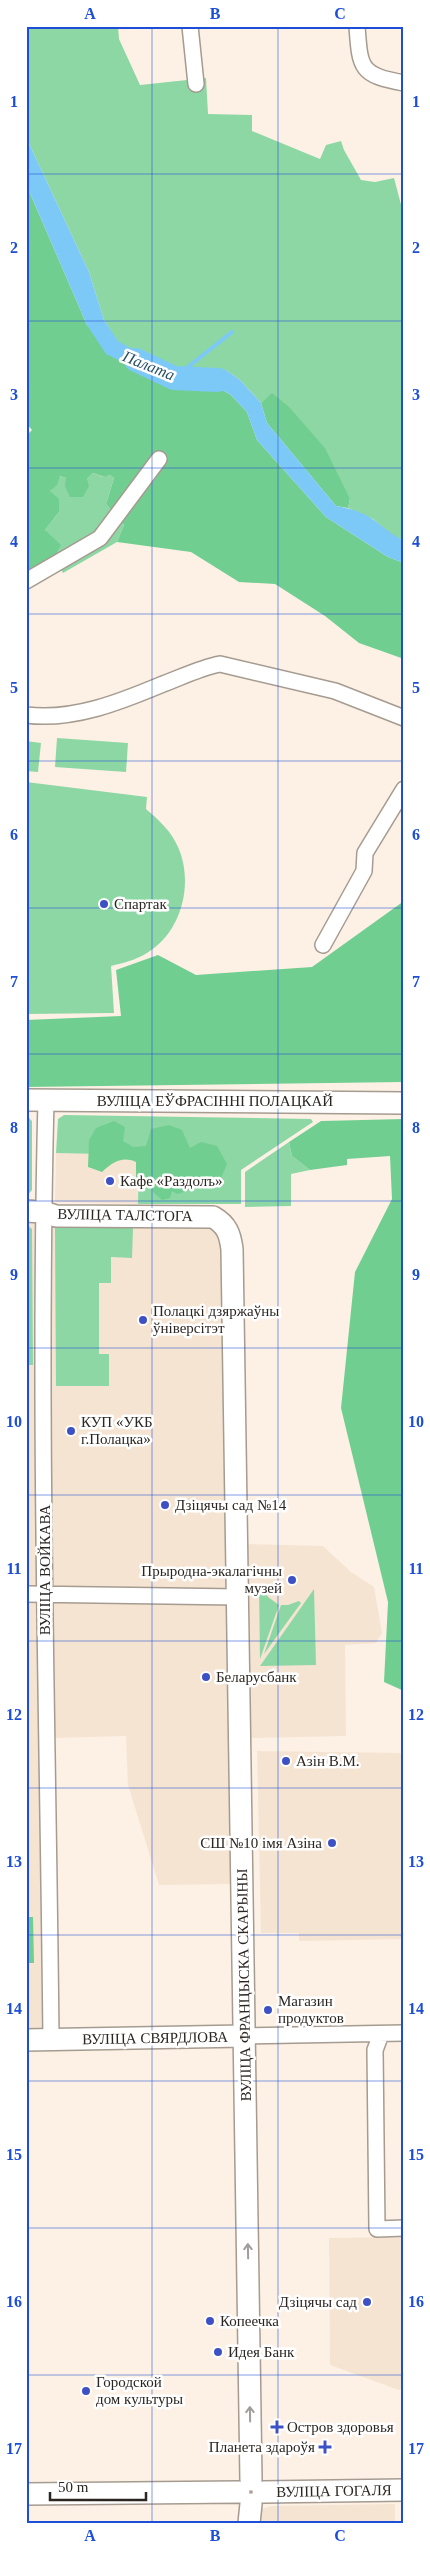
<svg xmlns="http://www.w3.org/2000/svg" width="430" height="2549" font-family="Georgia,serif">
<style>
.built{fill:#f5e4d2}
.green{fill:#8dd7a4}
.forest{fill:#71ce91}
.water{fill:#7cc9f7}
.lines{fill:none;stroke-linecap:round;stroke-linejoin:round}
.stream{stroke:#7cc9f7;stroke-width:4}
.river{stroke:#7cc9f7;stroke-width:24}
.street-casing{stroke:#a59b90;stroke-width:18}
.secondary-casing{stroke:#a59b90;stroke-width:24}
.street{stroke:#fff;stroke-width:15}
.secondary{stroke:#fff;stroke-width:21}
.oneway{stroke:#a09d9c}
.grid{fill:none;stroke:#1d4ed8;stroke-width:1;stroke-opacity:0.55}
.poi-dot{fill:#3d51c4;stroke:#fff;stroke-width:2}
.labels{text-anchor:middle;stroke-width:5;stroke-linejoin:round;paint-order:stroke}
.poi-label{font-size:15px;fill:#2b2622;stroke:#fff;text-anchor:start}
.street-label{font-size:15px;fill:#2b2622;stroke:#fff}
.water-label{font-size:16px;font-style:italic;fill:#244e66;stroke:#fff}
.neatline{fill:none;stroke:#1d4ed8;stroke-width:2}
.grid-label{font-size:16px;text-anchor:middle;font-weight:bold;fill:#1d4ed8}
</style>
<rect width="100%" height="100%" fill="#fdf1e5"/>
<path class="built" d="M56 1153 139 1155 138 1204 55 1202Z
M26 1218 34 1220 37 1225 210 1226 219 1231 225 1246 233 1884 159 1885 128 1785 126 1736 53 1738 55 2031H26Z
M244 1544 323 1546 351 1572 374 1587 382 1633 376 1643 345 1645 346 1736 248 1738Z
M257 1751 404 1753V1939L299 1941V1933H261Z
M404 2237V2389L399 2390 330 2365 329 2238Z
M395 2504V2523H257L258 2514 264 2508 272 2506Z"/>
<path class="green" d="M26 26H118L119 39 140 85 206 78 208 114 252 115V131L320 159 326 145 341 141 344 150 361 180 375 182 394 178 404 216V540L393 536 373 519 348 508 350 499 272 394 261 403 240 380 226 370 165 367 118 342 104 320 89 272 26 137Z
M93 473 103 477 110 475 114 478 106 504 124 525 117 542 63 573 54 558 45 530 59 512 50 491 60 476 66 478 87 479Z
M57 738 128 743 126 772 55 767Z
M26 741 41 743 38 772 26 771Z
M26 782 147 797 146 809C159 820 171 831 178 847 194 883 182 932 147 953 136 960 123 963 111 966L114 1013 26 1014Z
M26 1115 32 1121V1190L26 1197Z
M64 1115 311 1119 313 1122 241 1170V1204H138L139 1155 56 1153 58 1119Z
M289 1142 292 1156 310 1170 291 1174V1206L245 1207V1172Z
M26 1224 32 1229 33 1365H26Z
M55 1228H133L132 1258 111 1257V1283H99V1354H109V1386H56Z
M259 1584 268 1597 279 1605 260 1659Z
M314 1589 316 1665 260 1666Z
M299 1601 301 1603 264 1654 281 1605H288Z"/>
<path class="forest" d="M26 184 87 325 131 366 212 384 231 395 247 412 257 440 326 517 388 557 404 563V659L359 643 325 616 275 584 239 582 191 552 117 542 124 525 106 504 114 478 110 475 104 477 93 473 87 479 89 486 83 497H70L65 486 66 478 60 476 57 485 50 491 59 499V512L45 530 61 545 54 558 26 575V436L32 430 26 423Z
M272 393 289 407 325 448 350 499 348 508 336 506 267 423 261 403Z
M404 901 403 1082 26 1087V1020L121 1016 116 970 158 955 196 975 312 967Z
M404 1119V1691L384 1682 388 1602 341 1408 355 1272 392 1199 390 1156 347 1159V1165L310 1170 292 1156 289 1142 321 1121Z
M114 1121 125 1127 123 1141 133 1147 146 1146 151 1129 169 1125 182 1130 190 1148 201 1142 217 1146 227 1164 219 1183 207 1189 197 1180 188 1191 177 1194 172 1191 170 1198 162 1200 153 1192 150 1178 147 1177 141 1181 136 1178V1162C122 1156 113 1162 102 1172L88 1167 89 1140 96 1128Z
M26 1917H33L34 1963H26Z"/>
<path class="water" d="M26 137 89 272 104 320 118 341 165 367 226 370 240 380 261 403 267 423 336 506C349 508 363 512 374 520 384 527 391 535 404 540V563L388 557 326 517 257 440 247 412 231 395 212 384 131 366 106 354 87 325 26 184Z"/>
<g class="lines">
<path class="stream" d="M174 378 232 332"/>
<path class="river" d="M136 360 174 378 218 380"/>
<g class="street-casing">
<path id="street" d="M190 26 196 84
M357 26C360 69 360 75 404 83
M26 581 100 538 159 459
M26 715C73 721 120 702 163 684 182 677 200 668 220 664L335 691 404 718
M323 945 364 871 365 853 404 789
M46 1100C38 1413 48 1727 51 2040
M26 1594 238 1597
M381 2034 375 2050 377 2229 404 2228
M244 2036 404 2033"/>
</g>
<g class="secondary-casing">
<path id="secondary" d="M26 1100 404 1103
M26 1211 43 1212 56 1216 213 1217C227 1225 230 1234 232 1249L251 2480
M26 2040 244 2036
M263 2492 404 2490
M26 2494 239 2492
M249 2523 251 2504"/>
</g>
<use href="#street" class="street"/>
<use href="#secondary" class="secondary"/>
</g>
<defs><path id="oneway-shaft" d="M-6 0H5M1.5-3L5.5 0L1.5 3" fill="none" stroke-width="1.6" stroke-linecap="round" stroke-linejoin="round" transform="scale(1.25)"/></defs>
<g class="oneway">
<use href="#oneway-shaft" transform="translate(248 2251) rotate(-91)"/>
<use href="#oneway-shaft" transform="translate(250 2414) rotate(-91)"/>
</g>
<path class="grid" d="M152 26V2523M278 26V2523M26 174H404M26 321H404M26 468H404M26 614H404M26 761H404M26 908H404M26 1054H404M26 1201H404M26 1348H404M26 1495H404M26 1641H404M26 1788H404M26 1935H404M26 2081H404M26 2228H404M26 2375H404"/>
<g class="poi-dot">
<circle cx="104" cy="904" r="5"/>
<circle cx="110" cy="1181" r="5"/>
<circle cx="143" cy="1320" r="5"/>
<circle cx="71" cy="1431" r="5"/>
<circle cx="165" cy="1505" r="5"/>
<circle cx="292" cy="1580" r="5"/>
<circle cx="206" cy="1677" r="5"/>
<circle cx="286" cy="1761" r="5"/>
<circle cx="332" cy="1843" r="5"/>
<circle cx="268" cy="2010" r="5"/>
<circle cx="367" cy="2302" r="5"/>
<circle cx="210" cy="2321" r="5"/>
<circle cx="218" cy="2352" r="5"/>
<circle cx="86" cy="2391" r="5"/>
<path d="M274.5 2419.5h5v5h5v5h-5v5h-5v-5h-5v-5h5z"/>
<path d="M322.5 2439.5h5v5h5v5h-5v5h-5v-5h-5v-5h5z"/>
</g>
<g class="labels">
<g class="poi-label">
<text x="114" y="909">Спартак</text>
<text x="120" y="1186">Кафе «Раздолъ»</text>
<text x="153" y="1316">Полацкі дзяржаўны<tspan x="153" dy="17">ўніверсітэт</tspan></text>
<text x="81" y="1427">КУП «УКБ<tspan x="81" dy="17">г.Полацка»</tspan></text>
<text x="175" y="1510">Дзіцячы сад №14</text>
<text x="282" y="1576" text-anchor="end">Прыродна-экалагічны<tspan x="282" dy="17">музей</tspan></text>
<text x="216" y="1682">Беларусбанк</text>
<text x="296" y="1766">Азін В.М.</text>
<text x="322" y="1848" text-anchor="end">СШ №10 імя Азіна</text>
<text x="278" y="2006">Магазин<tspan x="278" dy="17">продуктов</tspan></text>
<text x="357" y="2307" text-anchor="end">Дзіцячы сад</text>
<text x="220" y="2326">Копеечка</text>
<text x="228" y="2357">Идея Банк</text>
<text x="96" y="2387">Городской<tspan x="96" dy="17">дом культуры</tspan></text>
<text x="287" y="2432">Остров здоровья</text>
<text x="315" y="2452" text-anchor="end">Планета здароўя</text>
</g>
<g class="street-label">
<text x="215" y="1106">ВУЛІЦА ЕЎФРАСІННІ ПОЛАЦКАЙ</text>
<text transform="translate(125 1215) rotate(1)" y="5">ВУЛІЦА ТАЛСТОГА</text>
<text transform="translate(45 1570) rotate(-90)" y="5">ВУЛІЦА ВОЙКАВА</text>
<text transform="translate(244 1985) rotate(-91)" y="5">ВУЛІЦА ФРАНЦЫСКА СКАРЫНЫ</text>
<text transform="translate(155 2038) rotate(-1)" y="5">ВУЛІЦА СВЯРДЛОВА</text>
<text transform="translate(334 2491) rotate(-1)" y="5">ВУЛІЦА ГОГАЛЯ</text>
</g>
<g class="water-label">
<text transform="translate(149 365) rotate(22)" y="6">Палата</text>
</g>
</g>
<rect width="430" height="2549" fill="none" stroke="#ffffff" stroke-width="55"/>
<path d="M50 2492v8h96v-8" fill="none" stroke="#2b2622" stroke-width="2.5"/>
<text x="58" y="2492" font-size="15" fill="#2b2622" stroke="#ffffff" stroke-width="4" paint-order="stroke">50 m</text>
<rect x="28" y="28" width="374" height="2494" class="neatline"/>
<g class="grid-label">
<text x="90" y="19">A</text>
<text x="215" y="19">B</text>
<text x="340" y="19">C</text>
<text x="14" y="107">1</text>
<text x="416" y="107">1</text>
<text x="14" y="253">2</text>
<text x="416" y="253">2</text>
<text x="14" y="400">3</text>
<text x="416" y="400">3</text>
<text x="14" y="547">4</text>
<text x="416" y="547">4</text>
<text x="14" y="693">5</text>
<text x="416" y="693">5</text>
<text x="14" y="840">6</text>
<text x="416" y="840">6</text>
<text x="14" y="987">7</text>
<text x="416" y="987">7</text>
<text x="14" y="1133">8</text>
<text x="416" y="1133">8</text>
<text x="14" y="1280">9</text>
<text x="416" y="1280">9</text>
<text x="14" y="1427">10</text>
<text x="416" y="1427">10</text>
<text x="14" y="1574">11</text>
<text x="416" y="1574">11</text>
<text x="14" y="1720">12</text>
<text x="416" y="1720">12</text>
<text x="14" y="1867">13</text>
<text x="416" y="1867">13</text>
<text x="14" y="2014">14</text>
<text x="416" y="2014">14</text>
<text x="14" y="2160">15</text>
<text x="416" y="2160">15</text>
<text x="14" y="2307">16</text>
<text x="416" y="2307">16</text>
<text x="14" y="2454">17</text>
<text x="416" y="2454">17</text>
<text x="90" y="2541">A</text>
<text x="215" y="2541">B</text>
<text x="340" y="2541">C</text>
</g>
</svg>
